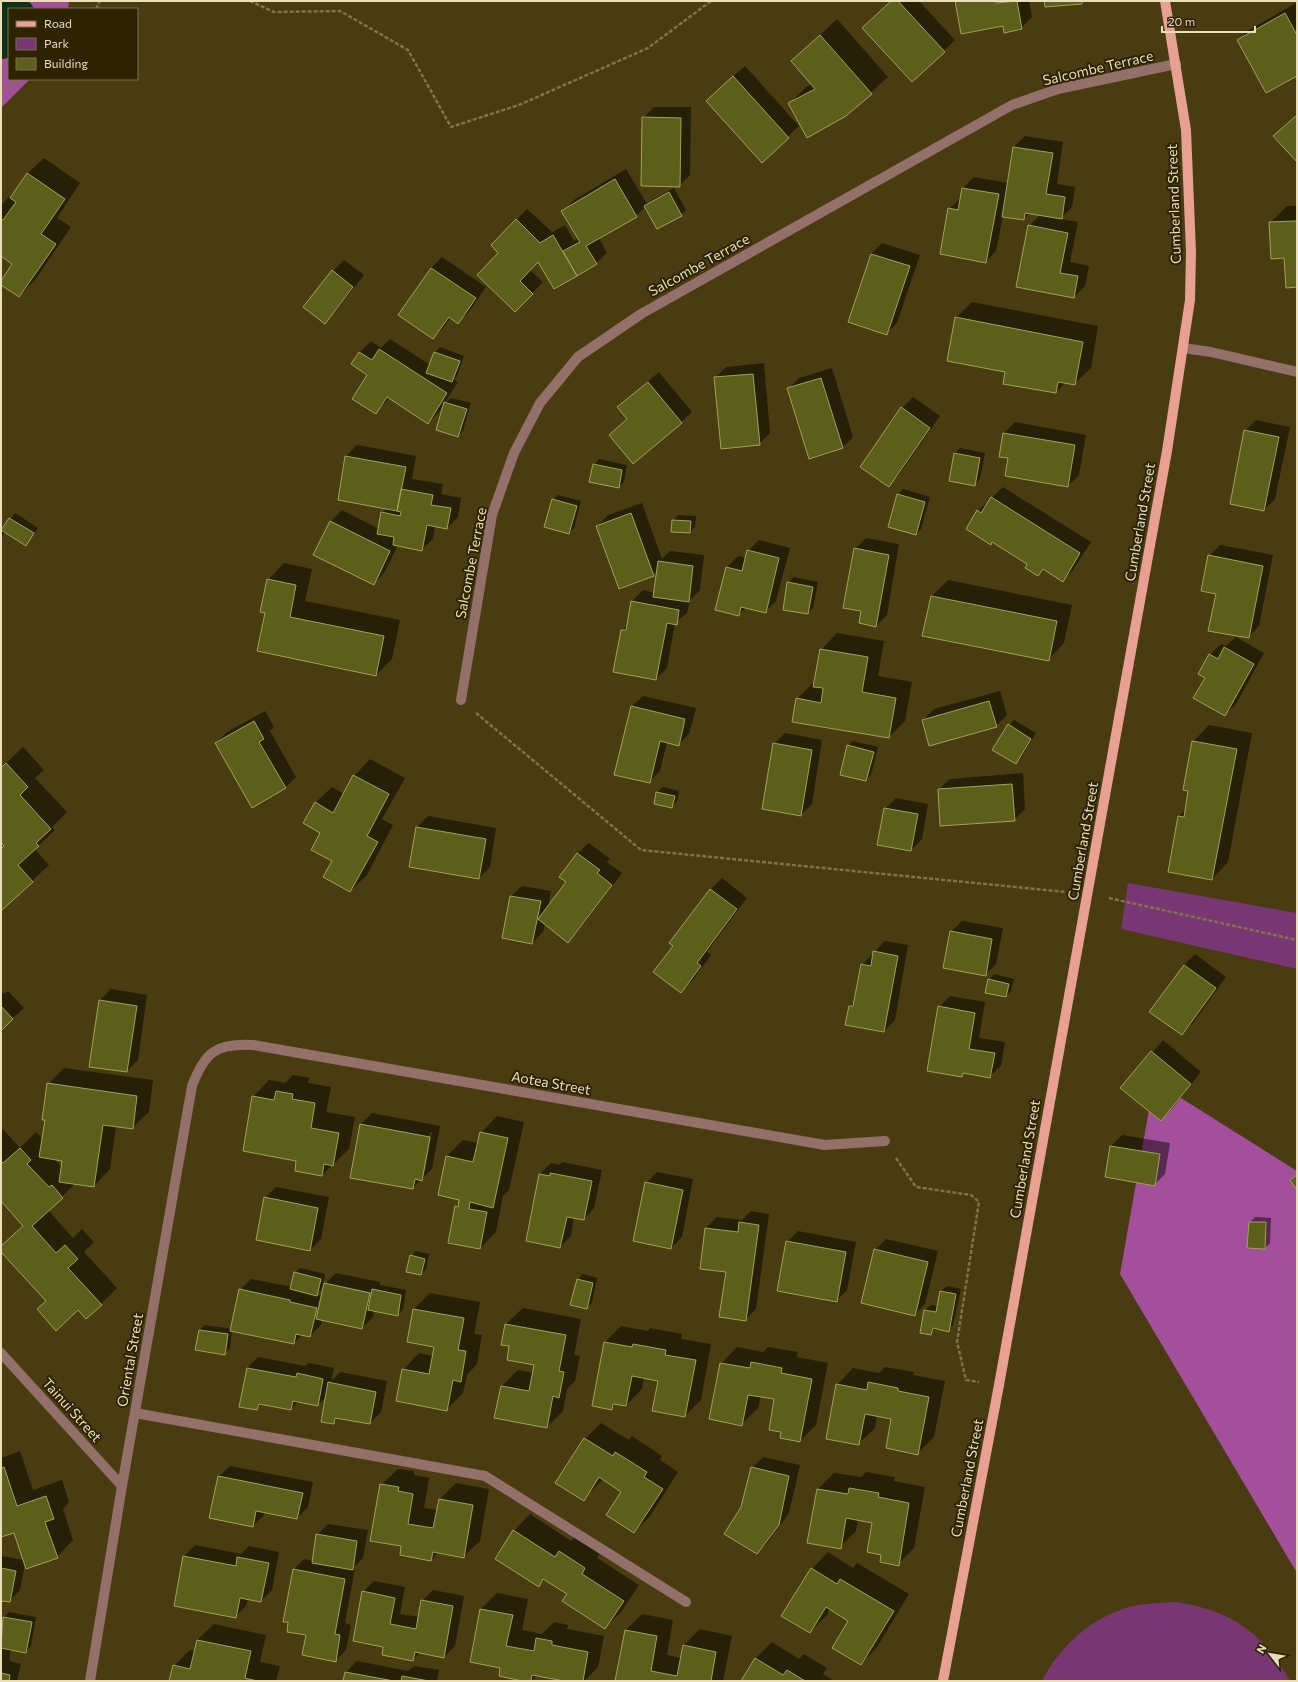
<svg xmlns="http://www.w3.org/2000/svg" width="1298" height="1682" font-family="Commissioner,sans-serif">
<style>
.green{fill:#783772}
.forest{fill:#a34f9b}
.shadow{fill:#0007;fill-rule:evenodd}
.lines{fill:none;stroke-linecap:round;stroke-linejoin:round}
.river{stroke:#0f311a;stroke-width:56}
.building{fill:#5c5e1b;stroke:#a0a354}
.path{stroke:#81744b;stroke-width:2.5;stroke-dasharray:4 2;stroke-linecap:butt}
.minor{stroke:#937069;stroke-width:10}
.major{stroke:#e7a092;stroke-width:10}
.labels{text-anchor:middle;stroke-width:4;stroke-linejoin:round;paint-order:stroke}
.street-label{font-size:14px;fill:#ebdeb8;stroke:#2e2301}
</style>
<rect width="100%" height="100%" fill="#493c11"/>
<path class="green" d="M1128 883 1297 913V969L1121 929Z
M1175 1602C1230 1610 1263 1632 1290 1681H1042C1060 1646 1091 1618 1129 1607 1144 1603 1160 1603 1175 1602Z"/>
<path class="forest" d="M1 1H69L68 9H9V79H30L1 108Z
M1154 1081 1297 1171V1573L1120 1274Z"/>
<path class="shadow" d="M892 1H919L955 40 912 81Z
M956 1H1029L1032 17 1021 28 1004 25Z
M1296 3 1297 5V75L1238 40 1249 30Z
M837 19 888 77 846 115 790 103 806 87 812 84 792 61Z
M745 66 799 126 762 161 718 90Z
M654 107H691L690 175 679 186 643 118Z
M1025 136 1063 142 1057 184 1075 187 1072 207 1060 219 1078 222 1070 262 1089 266 1085 286 1074 297 1029 226 1041 214 1030 213 1023 219 1003 216 996 251 986 262 949 209 961 198 963 188 974 177 1008 183 1014 147Z
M44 158 80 183 57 218 71 227 35 280 19 296 1 284 14 263 1 255V205L9 197 11 198 27 174Z
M626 169 647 204 651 201 674 188 686 210 681 215 646 206 636 216 599 238 607 253 596 263 554 288 538 261 530 270 543 282 526 300 500 253 492 245 527 209 552 232 565 225 574 241 579 238 563 211 574 200Z
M1287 206H1297V286L1270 223Z
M882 243 920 255 897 323 886 334 871 254Z
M442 257 486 287 469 312 458 322 451 317 444 327 433 338 399 314 431 268Z
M344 260 364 275 336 311 325 322 305 307 333 271Z
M972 302 1098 326 1091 368 1074 384 1065 383 1056 392 1007 371 956 318Z
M390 339 430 365 435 352 440 347 464 356 457 376 454 380 458 382 439 412 428 423 389 398 376 413 368 375 352 364 360 352 371 341 381 348Z
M764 363 770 433 759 444 715 378 726 367Z
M832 368 853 437 842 448 788 389 799 378Z
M659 372 692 412 681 422 610 435 628 418 619 407Z
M913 397 940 416 899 475 888 486 902 408Z
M451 398 471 403 463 431 458 436 445 403Z
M1256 420 1290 427 1275 499 1264 510 1245 431Z
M1015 422 1086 435 1079 475 1068 486 1009 457 1004 433Z
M357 445 416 456 412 479 443 484 441 494 461 498 458 517 447 528 435 525 433 539 422 549 398 545 384 573 374 584 331 521 342 510 379 529 382 513 387 508 346 456Z
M960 448 985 453 980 479 975 484 950 480 955 453Z
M599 459 627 465 624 482 618 487 594 465Z
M1003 487 1091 542 1073 570 1063 581 1044 569 1038 575 1028 564 993 541 991 544 967 529 978 511Z
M903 489 930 497 921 529 916 534 898 495Z
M558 495 581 501 574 528 569 533 553 500Z
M642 503 662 559 670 551 704 555 700 590 690 600 687 613 675 623 667 668 656 679 622 630 628 624 632 601 643 590 655 593 658 571 653 575 597 526 608 515Z
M15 513 38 528 26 544 5 531 1 540V526L4 527Z
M678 515 696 516 695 527 690 532 673 521Z
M866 538 899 544 887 615 876 626 855 549Z
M759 540 790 548 776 601 765 612 746 607 739 615 727 567 738 556 746 558 748 551Z
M1220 545 1273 555 1259 626 1248 637 1217 593 1209 556Z
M284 563 312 569 305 601 400 620 392 659 376 675 266 612 268 580Z
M794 577 818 582 813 608 808 613 788 583Z
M948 580 1072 605 1064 643 1048 660 931 597Z
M837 633 884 641 878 676 912 682 905 721 889 737 797 699 813 683H815L821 650Z
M1236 637 1264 653 1236 704 1225 714 1206 678 1199 673 1210 654 1221 644 1226 646Z
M1000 691 1007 715 996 726 923 720 934 709Z
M643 696 696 708 689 734 679 744 667 742 660 771 649 782 632 706Z
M265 711 274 727 270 731 296 777 285 788 216 743 227 732Z
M1014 720 1036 733 1021 758 1016 763 1009 725Z
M1209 725 1252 733 1228 862 1212 879 1179 816 1186 809 1190 790 1193 742Z
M785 733 822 740 812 804 801 815 774 744Z
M853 741 878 747 871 775 866 780 848 746Z
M23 747 44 770 35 778 67 812 52 827 55 830 35 849 49 865 1 910V849L5 845 1 841V768Z
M370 759 405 778 382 819 393 825 367 875 350 891 333 861 321 832 315 803 332 787 344 794 354 776Z
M1023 773 1025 809 1014 820 939 789 950 779Z
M663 787 679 791 677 801 672 806 657 792Z
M896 798 928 804 922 839 911 850 885 809Z
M428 816 496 828 490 867 479 878 417 827Z
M589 843 610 859 607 862 622 873 578 931 568 941 545 924 543 932 532 943 511 896 522 886 551 891 548 908 567 882 560 876 578 853Z
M722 878 747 898 707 952 711 955 692 981 681 992 674 945 670 943 711 889Z
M962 921 1003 928 996 964 985 975 951 932Z
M885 941 908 945 895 1020 884 1031 850 1006 855 1001 862 965Z
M1195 954 1226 977 1193 1023 1182 1034 1184 965Z
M994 974 1014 979 1011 991 1006 996 989 980Z
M111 989 147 995 138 1060 127 1071 100 1000Z
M1 990 4 994 8 991 24 1008 1 1029Z
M950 996 985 1002 979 1038 1005 1042 1001 1066 990 1076 965 1072 962 1076 939 1007Z
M1163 1040 1201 1072 1172 1109 1161 1120 1122 1088Z
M64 1068 153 1080 149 1112 132 1128 116 1126 110 1169 94 1186 76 1183 48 1210 73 1238 82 1229 94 1242 84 1252 117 1288 101 1304 78 1309 1 1250V1247L24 1225 1 1199V1127L20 1148 36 1132 43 1139 48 1084ZM54 1158 63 1160 62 1168Z
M293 1075 309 1078 308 1083 331 1087 326 1112 355 1117 349 1149 322 1175 297 1160 253 1097 269 1080 285 1083Z
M372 1113 440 1126 432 1169 413 1188 361 1124ZM430 1132H432L425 1171 422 1173Z
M497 1116 524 1122 509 1190 503 1196 496 1232 480 1248 456 1207 460 1203V1199L447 1156 463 1140 478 1143 481 1133Z
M1122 1135 1170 1143 1165 1174 1154 1185 1106 1176 1111 1146Z
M562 1162 602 1170 594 1208 584 1219 574 1217 571 1236 560 1247 527 1240 540 1174 551 1163 559 1165Z
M657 1172 693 1179 682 1237 671 1248 646 1183Z
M276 1187 329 1197 321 1239 310 1250 265 1198Z
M751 1211 769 1214 756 1309 745 1320 727 1271 701 1268 706 1228 717 1217 742 1220Z
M1255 1217 1271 1218 1270 1243 1265 1248 1250 1222Z
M798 1231 856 1242 847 1290 836 1301 787 1242Z
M886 1239 938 1251 925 1304 914 1315 875 1250Z
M416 1251 429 1254 426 1269 421 1274 411 1256Z
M300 1268 325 1274 323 1286 336 1273 380 1282V1285L406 1290 403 1309 398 1315 374 1310 373 1317 362 1328 322 1319 321 1325 310 1336 303 1334 294 1343 232 1330 230 1348 224 1354 196 1349 200 1330 205 1325 232 1329 240 1290 251 1279 292 1287 295 1273ZM332 1284 375 1293V1295L332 1286ZM324 1287 322 1296 316 1295Z
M583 1274 597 1278 592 1303 586 1308 578 1279Z
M947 1286 961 1289 953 1325 948 1330 936 1328 930 1334 921 1332 925 1310 931 1305 938 1306 941 1291Z
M430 1293 480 1302 474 1334 482 1335 477 1364 467 1375 463 1393 447 1409 403 1370 419 1353 433 1356 435 1347 414 1309Z
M523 1308 581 1319 574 1355 580 1356 575 1381 567 1389 563 1411 547 1427 502 1386 518 1370 534 1373 535 1364 510 1345 502 1344 506 1324Z
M621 1326 648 1331 650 1328 682 1334 681 1339 711 1344 701 1400 685 1416 659 1380 644 1377 642 1389 626 1405 617 1403 611 1409 605 1342Z
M737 1347 763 1352 768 1347 798 1352 797 1357 828 1363 816 1425 800 1441 783 1431 776 1398 761 1396 758 1408 742 1424 721 1364Z
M258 1357 305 1366 309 1363 334 1368 331 1381 340 1372 387 1381 381 1412 370 1423 339 1417 333 1423 327 1396 318 1405 299 1401 291 1409 263 1403 257 1409 247 1368Z
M885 1367 914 1372 913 1375 945 1381 934 1437 918 1453 893 1418 877 1415 875 1428 858 1444 837 1385 853 1368 879 1373Z
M601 1423 629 1440 632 1436 662 1456 660 1460 678 1472 650 1516 634 1532 623 1491 603 1479 584 1499 585 1439Z
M20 1451 33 1490 62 1480 69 1502 63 1509 73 1540 57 1557 25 1564 20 1590 9 1601 1 1600V1556L24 1560 14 1532 1 1536V1458Z
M763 1457 800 1465 789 1513 768 1542 757 1553 742 1508 752 1468Z
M230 1466 313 1482 308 1507 297 1518 265 1512 264 1515 253 1526 219 1476Z
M398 1469 414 1471V1475L429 1478 424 1508 438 1510 440 1499 456 1483 489 1489 480 1541 463 1557 438 1552 431 1560 402 1546 381 1485Z
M866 1472 895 1477 894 1481 925 1487 914 1548 898 1564 882 1554 873 1522 858 1519 856 1531 840 1547 818 1489 834 1473 861 1477Z
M530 1514 571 1541 576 1536 601 1552 597 1558 639 1585 621 1612 605 1628 568 1594 545 1579 538 1586 514 1531Z
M328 1524 368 1530 363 1558 353 1568H355L345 1623 351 1625 346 1650 335 1661 307 1634 293 1570 304 1559 313 1561 317 1535Z
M195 1545 241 1554 249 1546 279 1552 272 1590 261 1601 248 1599 246 1606 235 1617 184 1556Z
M828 1552 853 1568 857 1563 909 1594 877 1647 861 1664 850 1621 830 1609 826 1616 810 1632 812 1569Z
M374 1581 405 1587 400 1614 419 1617 422 1601 433 1590 464 1596 455 1646 444 1657 420 1652 413 1660 384 1646 363 1592Z
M497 1593 528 1599 522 1630 542 1634 554 1622 568 1625 567 1629 604 1636 598 1667 584 1681H569L537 1675 531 1681H527L501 1667 481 1609Z
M9 1612 36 1617 31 1646 26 1652 11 1649 9 1661 21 1664 17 1681H1V1631L4 1617Z
M642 1614 673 1620 667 1655 681 1658 684 1645 700 1629 732 1636 723 1681H616L626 1630Z
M214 1624 266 1635 260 1662 280 1666 276 1681H170L174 1666 190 1650 195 1651 197 1640Z
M772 1642 799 1659 804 1654 827 1668 823 1674 834 1681H742L756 1658Z
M357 1661 408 1671 414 1666 439 1670 437 1681H344L346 1672Z"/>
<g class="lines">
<path class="river" d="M1 31 9 21"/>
</g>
<path class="building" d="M891 1H898L945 52 912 82 862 28Z
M955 1H996V3L1017 1 1022 29 1004 33 1003 26 961 34Z
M1044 1H1082V4L1045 7Z
M1285 13 1297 35V76L1266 93 1237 40Z
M820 35 872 94 846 116 807 138 788 103 815 89 791 61Z
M733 76 789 138 762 163 706 101Z
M1297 115V162L1273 136Z
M642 117 681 118 680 187 641 186Z
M1013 147 1053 153 1046 194 1065 197 1062 219 1025 213 1024 220 1002 217Z
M27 173 65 199 41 234 56 244 19 297 1 285V281L12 264 1 256V219L3 220 16 202 10 198Z
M615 179 637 217 586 246 597 264 577 276 563 251 580 242 561 211Z
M962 188 999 194 986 263 940 254 948 208 958 210Z
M669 192 682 216 657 229 644 206Z
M516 219 540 243 553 235 577 276 554 289 538 262 520 281 533 294 515 312 477 275 498 253 491 245Z
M1297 221V287L1286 288 1284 258 1271 259 1269 222Z
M1028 225 1068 233 1060 273 1078 276 1074 298 1016 287Z
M871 254 910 266 887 335 848 322Z
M431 268 476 298 458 324 449 317 433 339 398 315Z
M332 270 353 287 325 324 303 307Z
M955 317 1083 342 1075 385 1058 382 1056 393 1003 384 1005 372 947 361Z
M379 349 447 393 428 424 387 397 376 414 352 399 367 375 351 364 359 352 372 360Z
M434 352 460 361 452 382 426 373Z
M753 374 760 445 721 449 714 377Z
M821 378 843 448 809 459 787 388Z
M648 382 682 423 633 464 609 435 627 419 617 407Z
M444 402 467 409 458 437 436 430Z
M901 407 930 428 889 487 860 467Z
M1244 430 1279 437 1264 511 1230 504Z
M1003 433 1075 445 1068 487 1005 476 1008 458 999 457Z
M954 453 980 458 975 486 949 481Z
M345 456 406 467 397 511 338 500Z
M593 464 622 470 619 488 589 482Z
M401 489 433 495 431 505 451 508 447 529 427 525 422 551 393 545 394 537 377 534 381 512 400 516 401 512 397 511Z
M897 494 925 502 916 535 888 527Z
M991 497 1080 553 1063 582 1043 569 1038 576 1025 568 1027 564 992 542 991 545 966 529 977 510 981 513Z
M552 499 577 506 569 534 544 527Z
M631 513 654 576 619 589 596 526Z
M9 518 34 533 26 546 1 530Z
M672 520 691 521 690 533 671 532Z
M330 521 390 551 374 585 313 555Z
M854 548 889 555 876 627 859 623 861 611 843 608Z
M747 550 779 558 766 613 741 607 739 616 715 610 726 567 742 571Z
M1208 555 1263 566 1249 638 1208 631 1216 594 1201 591Z
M658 561 693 566 689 602 653 597Z
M267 579 296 585 290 617 384 636 376 676 257 651 265 613 260 612Z
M787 582 813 587 808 614 783 610Z
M931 596 1057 621 1049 661 922 636Z
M631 601 679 610 677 625 667 623 656 680 613 672 621 630H626Z
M1224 647 1254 664 1225 716 1193 698 1205 678 1198 674 1209 654 1218 659Z
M820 649 868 657 862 692 896 698 889 738 792 722 796 698 821 703 823 688 813 687Z
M989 701 997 727 929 746 922 720Z
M631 706 685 719 679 746 660 741 650 783 614 775Z
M254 721 264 739 259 742 286 788 252 808 215 743Z
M1008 724 1031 739 1016 764 992 750Z
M1192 741 1237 749 1212 880 1168 872 1178 816 1184 817 1188 791 1183 790Z
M773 743 812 750 801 816 762 809Z
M847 745 874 752 866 781 840 775Z
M6 763 28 787 20 795 51 829 36 843 39 846 18 865 33 882 1 911V849L4 846 1 842V768Z
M353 775 389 794 367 836 378 842 350 892 323 877 332 861 311 850 320 833 303 823 315 802 333 813Z
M1012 784 1015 821 940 826 938 789Z
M656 792 675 796 672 808 654 804Z
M884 808 918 814 911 851 877 845Z
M416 827 486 839 479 879 409 867Z
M577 853 600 870 597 873 612 885 568 943 538 919 566 882 559 877Z
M710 889 737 909 697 963 701 966 681 993 653 972 673 946 669 943Z
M510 896 541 901 532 944 502 938Z
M950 931 992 939 986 976 943 968Z
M873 951 898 956 884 1032 845 1025 849 1006H853L861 964 871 966Z
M1184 965 1216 988 1182 1035 1149 1012Z
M988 979 1009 984 1006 997 985 993Z
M99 1000 137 1006 127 1072 89 1067Z
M1 1006 13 1019 1 1031Z
M938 1006 975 1013 969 1049 995 1053 990 1078 963 1073 962 1077 927 1071Z
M1151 1051 1191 1084 1161 1121 1120 1088Z
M47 1083 137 1096 133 1129 103 1125 94 1187 59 1182 62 1161 39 1157 45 1120H42Z
M276 1091 293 1094 292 1099 315 1103 311 1128 339 1133 333 1166 324 1164 322 1176 295 1171 296 1161 243 1151 252 1096 274 1100Z
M360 1124 430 1137 422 1181 415 1179 413 1189 350 1178Z
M480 1132 508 1138 493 1208 470 1202 469 1209 487 1212 480 1249 448 1243 455 1206 458 1207 459 1200 438 1195 446 1156 473 1162Z
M1110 1146 1160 1154 1155 1186 1105 1177Z
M20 1148 31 1160 27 1164 49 1187 52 1185 63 1198 32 1226 56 1253 65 1245 78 1259 68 1268 102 1305 86 1319 78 1310 56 1331 37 1309 46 1301 1 1252V1246L23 1226 1 1201V1161L3 1163Z
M550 1173 592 1181 584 1220 567 1217 560 1248 526 1241 539 1174 550 1176Z
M1297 1175V1190L1290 1180Z
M645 1182 683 1190 671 1249 633 1241Z
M264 1197 318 1208 310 1251 256 1240Z
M739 1222 759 1225 746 1321 719 1317 726 1272 700 1269 705 1228 738 1232Z
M1249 1222H1266L1265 1249 1247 1248Z
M786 1241 846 1252 837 1302 777 1291Z
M874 1249 928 1262 915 1316 861 1303Z
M410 1255 425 1259 421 1275 406 1272Z
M294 1272 321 1279 317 1296 290 1289Z
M577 1279 593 1283 587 1309 570 1305Z
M324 1283 370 1293 362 1329 316 1319Z
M239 1289 290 1300V1302L317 1308 310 1337 296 1334 294 1344 230 1331Z
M372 1289 401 1295 398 1316 368 1310Z
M940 1291 956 1294 949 1332 933 1328 931 1335 920 1333 924 1310 936 1312Z
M413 1309 464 1318 458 1350 466 1351 461 1382 453 1380 447 1411 396 1401 402 1369 429 1374 434 1347 407 1342Z
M505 1324 566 1335 559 1371 564 1372 559 1398 553 1396 547 1428 494 1418 501 1386 529 1391 534 1365 507 1360 509 1346 501 1345Z
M199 1330 228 1334 225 1355 195 1350Z
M604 1342 632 1347 633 1344 666 1350 665 1355 696 1360 685 1417 652 1411 658 1381 632 1376 626 1406 613 1404 612 1410 592 1406Z
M751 1362 782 1368 781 1373 812 1379 800 1442 780 1438 781 1432 769 1430 774 1399 748 1395 742 1426 709 1419 720 1363 750 1368Z
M247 1368 296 1377 297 1373 323 1379 318 1406 293 1401 291 1410 259 1404 257 1410 239 1407Z
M328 1382 376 1392 370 1424 335 1418 334 1424 321 1422Z
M868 1382 898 1388V1391L929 1397 918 1455 886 1448 891 1419 865 1414 859 1445 826 1439 836 1384 867 1390Z
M584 1438 613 1456 615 1452 647 1472 644 1477 663 1489 634 1533 606 1515 621 1492 599 1477 584 1501 555 1483Z
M4 1467 17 1506 46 1496 54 1519 45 1522 58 1558 26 1569 14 1533 1 1537V1468Z
M751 1467 789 1476 779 1525 757 1554 724 1534 741 1507Z
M218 1476 303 1493 297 1519 256 1511 253 1527 209 1518Z
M380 1484 399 1487 398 1491 413 1494 408 1524 433 1528 439 1499 473 1505 464 1558 433 1552 431 1561 400 1555 401 1546 370 1541Z
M849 1488 879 1493 878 1497 909 1503 899 1566 880 1562 881 1555 867 1552 872 1523 846 1518 841 1549 807 1543 817 1489 848 1494Z
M513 1530 555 1557 559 1551 585 1568 582 1574 624 1601 605 1629 562 1601 567 1594 543 1579 539 1587 495 1559Z
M316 1534 357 1541 353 1570 312 1563Z
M183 1556 236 1566 237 1557 269 1563 261 1602 240 1598 236 1618 174 1606Z
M1 1568 16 1571 10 1602 1 1601Z
M811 1568 837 1584 840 1579 894 1611 861 1665 832 1648 848 1621 826 1607 810 1633 781 1616Z
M293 1569 345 1579 335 1634 340 1635 336 1662 302 1655 306 1635 287 1632 288 1622H283Z
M362 1591 395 1598 390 1624 416 1629 421 1600 453 1606 444 1658 415 1652 413 1661 382 1655 383 1647 353 1641Z
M480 1609 513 1615 506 1646 534 1651 536 1638 552 1641V1645L588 1652 583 1681H564L532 1675 531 1681H522L499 1676 500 1668 470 1662Z
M3 1617 32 1622 26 1653 1 1648Z
M625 1630 657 1636 651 1671 677 1676 683 1645 716 1652 711 1681H615Z
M197 1640 251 1651 245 1678 257 1681H169L173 1665 190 1669Z
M755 1658 783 1675 787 1670 805 1681H741Z
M345 1672 394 1681H343Z
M1 1673 10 1675 9 1681H1Z
M402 1676 429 1681H401Z"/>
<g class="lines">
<path class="path" d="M250 1 274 12 340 11 408 50 451 127 519 105 648 48 711 1
M96 9 100 1
M1 92 19 79
M476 713 641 850 1066 892
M1109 898 1297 940
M896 1158 916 1187 971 1195 979 1202 957 1342 966 1380 979 1382"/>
<path class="minor" d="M1183 348 1211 352 1297 372
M461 700 492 515 514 453 540 403 578 357 641 314 1012 105 1058 89 1176 64
M1 1353 122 1486
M135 1413 485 1476 686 1602
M90 1681 122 1486 192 1086C205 1052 216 1043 253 1045L825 1145 885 1141"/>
<path class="major" d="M943 1681 999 1385 1167 451 1190 300 1191 252 1186 130 1165 1"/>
</g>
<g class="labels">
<g class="street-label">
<text transform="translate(1098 68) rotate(-13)" y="5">Salcombe Terrace</text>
<text transform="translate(1174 204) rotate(-92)" y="5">Cumberland Street</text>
<text transform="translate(699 265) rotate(-29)" y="5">Salcombe Terrace</text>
<text transform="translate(1140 522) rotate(-80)" y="5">Cumberland Street</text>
<text transform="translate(471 563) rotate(-79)" y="5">Salcombe Terrace</text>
<text transform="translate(1083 841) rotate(-80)" y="5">Cumberland Street</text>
<text transform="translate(551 1083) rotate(10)" y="5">Aotea Street</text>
<text transform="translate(1025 1159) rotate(-80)" y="5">Cumberland Street</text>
<text transform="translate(130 1360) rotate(-80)" y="5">Oriental Street</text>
<text transform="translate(72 1410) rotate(48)" y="5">Tainui Street</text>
<text transform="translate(967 1478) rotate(-79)" y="5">Cumberland Street</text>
</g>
</g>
<rect width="1298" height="1682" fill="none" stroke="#ebdeb8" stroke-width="4"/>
<rect x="8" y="8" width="130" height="72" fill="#2e2301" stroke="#7a6e4a"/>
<rect x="16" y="21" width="20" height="6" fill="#e7a092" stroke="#7a6e4a"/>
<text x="44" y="28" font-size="12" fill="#ebdeb8">Road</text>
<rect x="16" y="38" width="20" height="12" fill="#783772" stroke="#7a6e4a"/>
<text x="44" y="48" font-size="12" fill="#ebdeb8">Park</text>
<rect x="16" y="58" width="20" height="12" fill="#5c5e1b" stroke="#7a6e4a"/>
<text x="44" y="68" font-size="12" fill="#ebdeb8">Building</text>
<g transform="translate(1270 1654) rotate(301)" stroke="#2e2301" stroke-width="3" paint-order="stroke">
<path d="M0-3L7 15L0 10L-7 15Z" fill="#ebdeb8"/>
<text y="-6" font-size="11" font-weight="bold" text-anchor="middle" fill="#ebdeb8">N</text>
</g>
<path d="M1162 26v6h93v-6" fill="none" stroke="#ebdeb8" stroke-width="2"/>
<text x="1168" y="26" font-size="12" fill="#ebdeb8" stroke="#2e2301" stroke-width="3" paint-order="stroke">20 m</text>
</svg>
